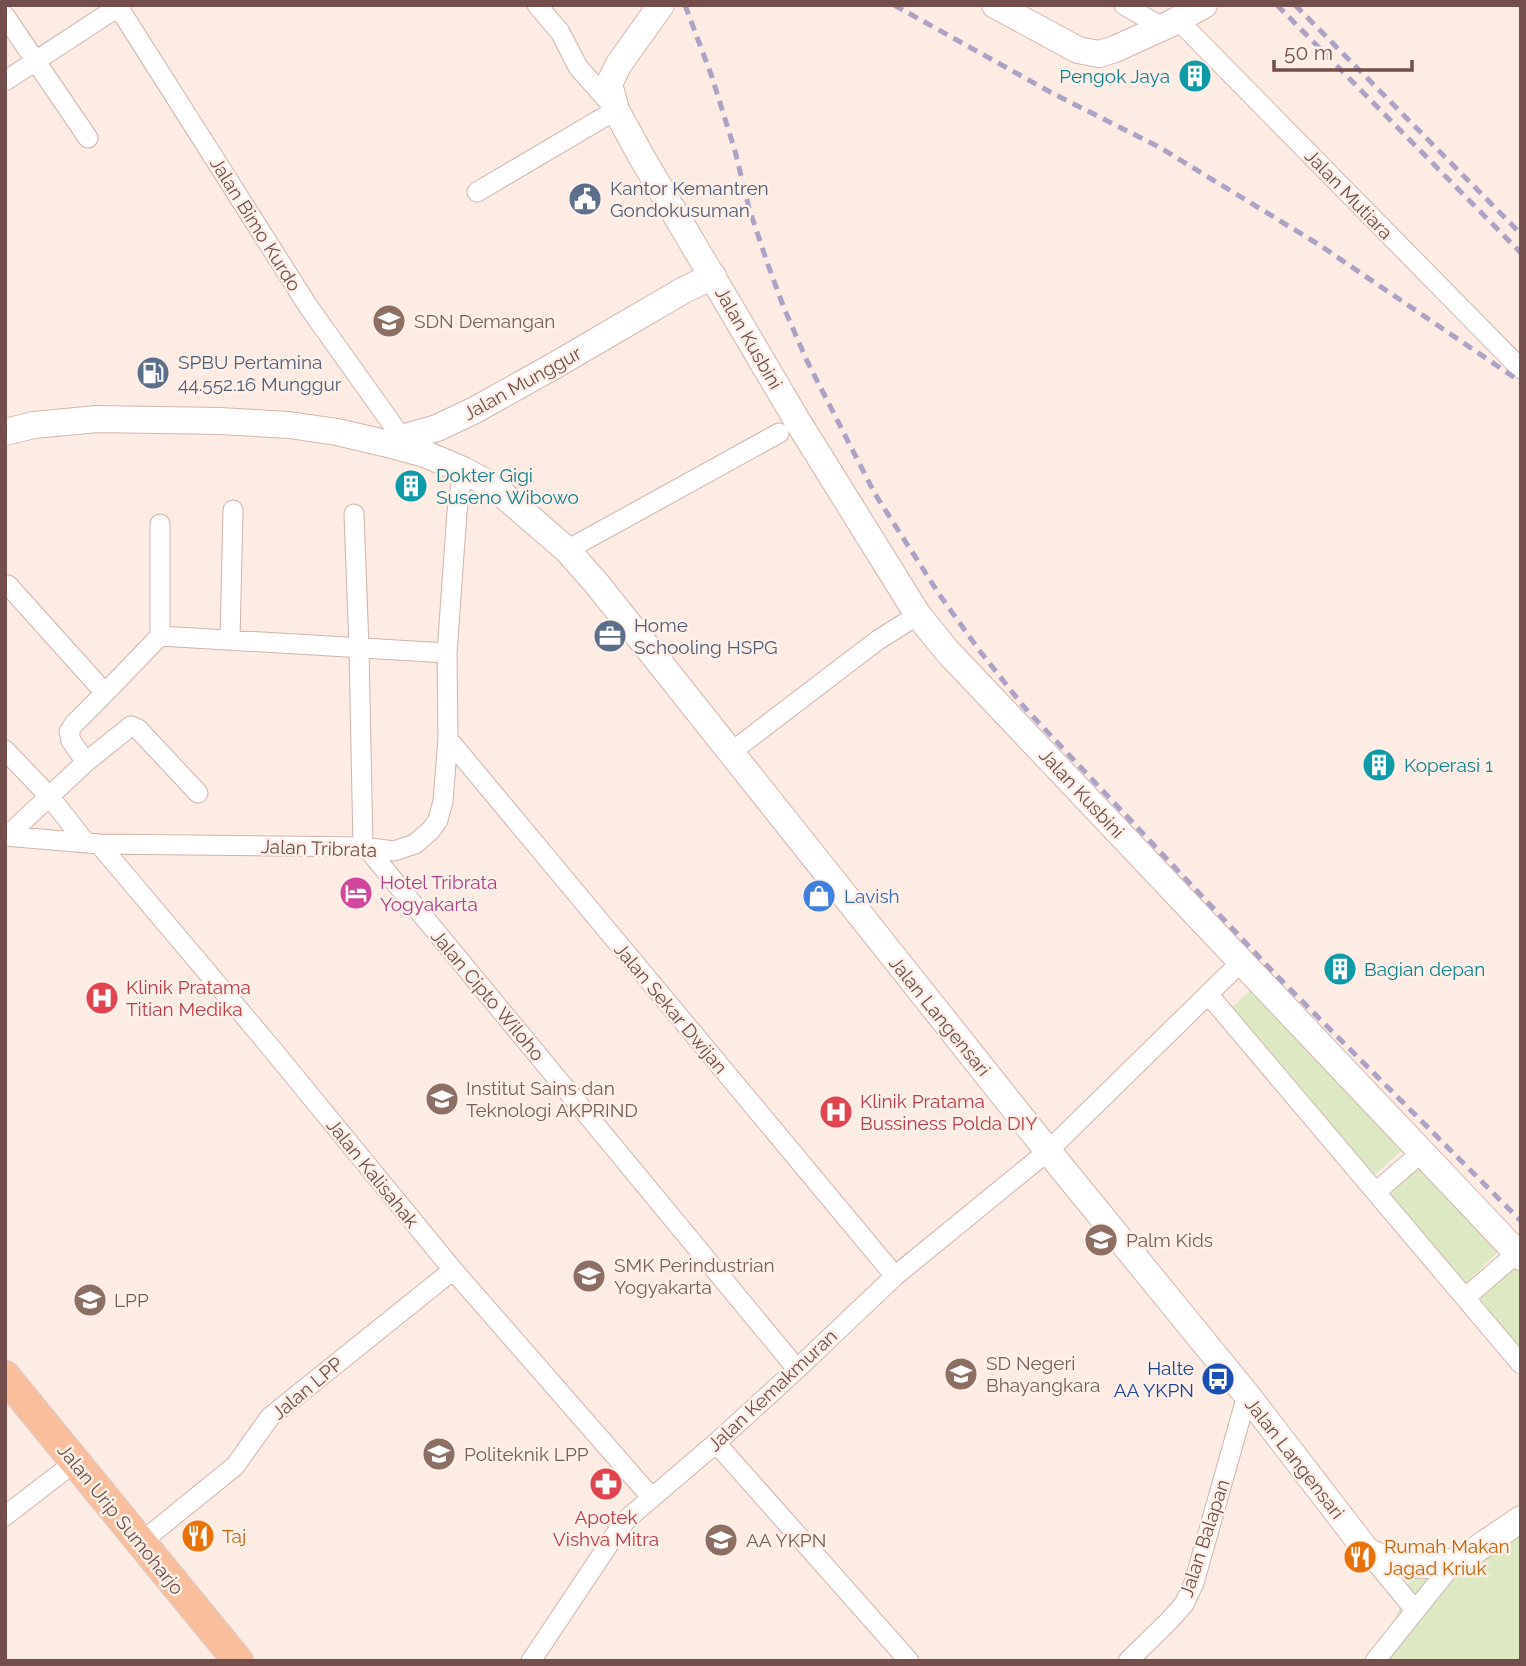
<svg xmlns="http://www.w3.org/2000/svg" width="1526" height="1666" viewBox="0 0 1526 1666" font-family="Raleway,sans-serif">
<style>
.green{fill:#dce9c2}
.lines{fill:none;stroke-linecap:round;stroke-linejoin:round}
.street-casing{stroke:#cfb3ad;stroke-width:21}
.secondary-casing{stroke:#d4b4ac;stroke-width:28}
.primary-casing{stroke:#d8cdcc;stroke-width:32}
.street{stroke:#fff;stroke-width:19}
.secondary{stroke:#fff;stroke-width:26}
.primary{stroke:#f9bf9c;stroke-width:30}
.rail{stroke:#aca2c5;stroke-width:5;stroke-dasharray:10 7;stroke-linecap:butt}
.labels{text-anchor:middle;stroke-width:5;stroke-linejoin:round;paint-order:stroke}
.culture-label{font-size:19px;fill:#0d838f;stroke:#fff1e9;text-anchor:start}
.service-label{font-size:19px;fill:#4e5e75;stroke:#fff1e9;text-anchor:start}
.street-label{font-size:19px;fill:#734e4a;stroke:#fff1e9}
.education-label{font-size:19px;fill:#785e54;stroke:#fff1e9;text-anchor:start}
.hotel-label{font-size:19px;fill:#b23c85;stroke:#fff1e9;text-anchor:start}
.shop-label{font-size:19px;fill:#366cbe;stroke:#fff1e9;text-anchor:start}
.health-label{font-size:19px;fill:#be3a42;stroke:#fff1e9;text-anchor:start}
.transit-label{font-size:19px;fill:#164399;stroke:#fff1e9;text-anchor:end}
.food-label{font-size:19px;fill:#c56008;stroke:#fff1e9;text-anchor:start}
</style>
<rect width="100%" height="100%" fill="#fcece3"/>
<path class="green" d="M1252 989 1406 1147 1370 1179 1223 1016Z
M1413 1156 1502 1248 1461 1288 1375 1189Z
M1514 1259 1521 1266V1355L1472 1300Z
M1521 1511V1661H1363L1396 1617 1415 1568Z"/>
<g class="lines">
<defs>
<path id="street" d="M117 5 308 306 402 438
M1124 5 1162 27
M5 16 88 138
M1178 20 1521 369
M5 81 121 5
M477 192 616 110 578 67 560 32 537 5
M354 514 359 648 363 847
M160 524V636
M567 550 779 433
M8 585 105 693 74 724 69 732 71 741 86 762
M230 640 233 510
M105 693 160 636 447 653
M448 739 895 1276
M5 750 49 796 86 843
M730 753 878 640 918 615
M5 836 99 844 363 847 394 851 415 844 431 830 438 820 443 801 448 739 447 653 457 512 463 470
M7 836 86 762 131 726 138 729 198 793
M99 844 272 1049 453 1270 652 1498
M366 847 797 1369
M1208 994 1521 1364
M1376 1192 1422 1152
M1465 1298 1517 1253
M716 1443 909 1661
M5 1516 75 1462
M140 1543 235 1466 270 1417 453 1270
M1369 1554 1415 1610
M531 1661 619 1529 627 1519 716 1443 797 1369 895 1276 1048 1151 1241 962
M1128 1661 1170 1620 1184 1604 1194 1583 1247 1395
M1375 1661 1455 1561"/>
<path id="secondary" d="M661 5 619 64 609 84 616 110 641 156 798 422 918 615 948 652 1521 1257
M995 5 1078 50 1099 54 1115 49 1170 24 1204 5
M5 432 34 425 97 419 220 421 289 425 337 432 384 443 425 454 463 470 493 486 567 550 597 584 1048 1151 1247 1395 1367 1551 1396 1564 1435 1565 1455 1561 1474 1551 1521 1519
M385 443 437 428 475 410 552 367 684 290 713 276"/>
<path id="primary" d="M5 1376 238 1661"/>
</defs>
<use href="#street" class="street-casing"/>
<use href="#secondary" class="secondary-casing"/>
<use href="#primary" class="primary-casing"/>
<use href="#street" class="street"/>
<use href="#secondary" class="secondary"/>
<use href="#primary" class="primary"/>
<path class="rail" d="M685 5 712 77 735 151 749 208 767 262 784 308 807 361 875 494 939 594 979 650 1024 707 1277 976 1521 1221
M894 5 1052 93 1159 147 1318 244 1521 382
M1277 5 1521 253
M1295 5 1521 234"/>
</g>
<defs>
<symbol id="building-disc" viewBox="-11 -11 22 22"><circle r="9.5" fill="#0f9aa8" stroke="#fff1e9"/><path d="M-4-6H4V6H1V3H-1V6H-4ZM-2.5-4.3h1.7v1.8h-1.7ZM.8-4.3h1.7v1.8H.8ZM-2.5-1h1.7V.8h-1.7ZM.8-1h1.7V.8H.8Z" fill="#fff"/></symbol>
<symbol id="civic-disc" viewBox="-11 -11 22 22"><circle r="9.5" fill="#5c6f8a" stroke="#fff1e9"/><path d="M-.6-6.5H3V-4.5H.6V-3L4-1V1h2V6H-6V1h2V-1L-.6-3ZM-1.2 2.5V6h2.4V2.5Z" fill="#fff"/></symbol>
<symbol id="school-disc" viewBox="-11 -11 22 22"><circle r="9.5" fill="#8d6e63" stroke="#fff1e9"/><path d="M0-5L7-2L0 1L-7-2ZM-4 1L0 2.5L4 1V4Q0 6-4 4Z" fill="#fff"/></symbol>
<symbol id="fuel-disc" viewBox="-11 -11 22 22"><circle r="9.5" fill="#5c6f8a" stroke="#fff1e9"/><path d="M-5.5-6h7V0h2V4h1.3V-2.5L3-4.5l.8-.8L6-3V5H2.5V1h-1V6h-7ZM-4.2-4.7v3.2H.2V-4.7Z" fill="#fff"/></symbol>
<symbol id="office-disc" viewBox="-11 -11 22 22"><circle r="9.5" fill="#5c6f8a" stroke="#fff1e9"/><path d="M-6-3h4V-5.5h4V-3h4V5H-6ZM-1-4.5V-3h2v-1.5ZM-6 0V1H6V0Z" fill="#fff"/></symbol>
<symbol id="hotel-disc" viewBox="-11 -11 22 22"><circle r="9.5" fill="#d1479c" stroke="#fff1e9"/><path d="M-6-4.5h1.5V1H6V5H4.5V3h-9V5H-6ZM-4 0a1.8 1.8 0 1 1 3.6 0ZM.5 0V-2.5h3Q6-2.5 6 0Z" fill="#fff"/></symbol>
<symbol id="shop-disc" viewBox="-11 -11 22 22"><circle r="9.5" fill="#3f7fe0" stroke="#fff1e9"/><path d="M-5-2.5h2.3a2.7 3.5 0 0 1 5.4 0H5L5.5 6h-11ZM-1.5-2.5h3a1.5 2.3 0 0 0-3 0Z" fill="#fff"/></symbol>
<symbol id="hospital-disc" viewBox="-11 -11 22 22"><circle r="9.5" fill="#e0444e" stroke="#fff1e9"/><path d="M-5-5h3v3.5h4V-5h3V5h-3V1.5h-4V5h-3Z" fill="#fff"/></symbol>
<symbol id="university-disc" viewBox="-11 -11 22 22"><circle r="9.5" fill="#8d6e63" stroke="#fff1e9"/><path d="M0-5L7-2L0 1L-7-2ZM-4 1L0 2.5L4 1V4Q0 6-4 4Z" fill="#fff"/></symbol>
<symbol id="bus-disc" viewBox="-11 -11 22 22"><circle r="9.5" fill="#1a4fb4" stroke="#fff1e9"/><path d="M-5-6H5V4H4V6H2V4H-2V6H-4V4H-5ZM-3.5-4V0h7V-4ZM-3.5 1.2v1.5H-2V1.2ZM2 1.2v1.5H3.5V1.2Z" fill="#fff"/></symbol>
<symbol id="pharmacy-disc" viewBox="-11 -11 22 22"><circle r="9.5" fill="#e0444e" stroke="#fff1e9"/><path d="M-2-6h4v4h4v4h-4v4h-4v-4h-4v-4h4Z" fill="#fff"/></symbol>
<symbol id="restaurant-disc" viewBox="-11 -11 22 22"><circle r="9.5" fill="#e8710a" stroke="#fff1e9"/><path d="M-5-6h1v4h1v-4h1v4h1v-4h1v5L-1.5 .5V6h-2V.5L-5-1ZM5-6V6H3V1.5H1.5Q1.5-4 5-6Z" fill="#fff"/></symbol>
</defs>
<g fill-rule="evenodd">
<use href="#building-disc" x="1176" y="57" width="38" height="38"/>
<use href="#civic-disc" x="566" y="180" width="38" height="38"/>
<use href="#school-disc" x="370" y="302" width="38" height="38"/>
<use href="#fuel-disc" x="134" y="354" width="38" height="38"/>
<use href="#building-disc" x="392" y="467" width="38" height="38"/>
<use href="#office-disc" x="591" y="617" width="38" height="38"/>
<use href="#building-disc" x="1360" y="746" width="38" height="38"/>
<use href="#hotel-disc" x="337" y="874" width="38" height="38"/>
<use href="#shop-disc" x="800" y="877" width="38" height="38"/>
<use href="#building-disc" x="1321" y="950" width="38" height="38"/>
<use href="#hospital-disc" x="83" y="979" width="38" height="38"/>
<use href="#university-disc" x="423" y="1080" width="38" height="38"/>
<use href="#hospital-disc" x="817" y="1093" width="38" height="38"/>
<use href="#school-disc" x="1082" y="1221" width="38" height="38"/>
<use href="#school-disc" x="570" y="1257" width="38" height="38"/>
<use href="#university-disc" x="71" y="1281" width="38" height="38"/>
<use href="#school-disc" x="942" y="1355" width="38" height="38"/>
<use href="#bus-disc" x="1199" y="1360" width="38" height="38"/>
<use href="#university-disc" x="420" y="1435" width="38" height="38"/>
<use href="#pharmacy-disc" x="587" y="1465" width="38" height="38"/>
<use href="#restaurant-disc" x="179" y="1517" width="38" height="38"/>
<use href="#university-disc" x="702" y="1521" width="38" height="38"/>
<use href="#restaurant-disc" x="1341" y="1538" width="38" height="38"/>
</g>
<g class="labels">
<g class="culture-label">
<text x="1170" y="83" text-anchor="end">Pengok Jaya</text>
<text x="436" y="482">Dokter Gigi<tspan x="436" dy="22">Suseno Wibowo</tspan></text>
<text x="1404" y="772">Koperasi 1</text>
<text x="1364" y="976">Bagian depan</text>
</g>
<g class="service-label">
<text x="610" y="195">Kantor Kemantren<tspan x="610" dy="22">Gondokusuman</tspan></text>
<text x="178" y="369">SPBU Pertamina<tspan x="178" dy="22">44.552.16 Munggur</tspan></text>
<text x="634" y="632">Home<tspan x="634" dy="22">Schooling HSPG</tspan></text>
</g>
<g class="street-label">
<text transform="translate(1349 194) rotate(46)" y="7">Jalan Mutiara</text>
<text transform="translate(256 224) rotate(58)" y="7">Jalan Bimo Kurdo</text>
<text transform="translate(749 338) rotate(60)" y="7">Jalan Kusbini</text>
<text transform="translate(522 383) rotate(-29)" y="7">Jalan Munggur</text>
<text transform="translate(1082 793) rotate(47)" y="7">Jalan Kusbini</text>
<text transform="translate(319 848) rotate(2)" y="7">Jalan Tribrata</text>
<text transform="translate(488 995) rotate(50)" y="7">Jalan Cipto Wiloho</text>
<text transform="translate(671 1008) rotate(50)" y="7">Jalan Sekar Dwijan</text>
<text transform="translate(940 1016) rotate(51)" y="7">Jalan Langensari</text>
<text transform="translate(373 1173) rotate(51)" y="7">Jalan Kalisahak</text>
<text transform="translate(307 1388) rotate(-40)" y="7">Jalan LPP</text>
<text transform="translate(772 1390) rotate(-43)" y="7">Jalan Kemakmuran</text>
<text transform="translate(1295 1458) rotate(52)" y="7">Jalan Langensari</text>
<text transform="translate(121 1519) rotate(51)" y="7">Jalan Urip Sumoharjo</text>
<text transform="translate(1204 1538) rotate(-72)" y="7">Jalan Balapan</text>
</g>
<g class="education-label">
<text x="414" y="328">SDN Demangan</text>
<text x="466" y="1095">Institut Sains dan<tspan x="466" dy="22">Teknologi AKPRIND</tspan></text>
<text x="1126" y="1247">Palm Kids</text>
<text x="614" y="1272">SMK Perindustrian<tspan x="614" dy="22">Yogyakarta</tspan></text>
<text x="114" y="1307">LPP</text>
<text x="986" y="1370">SD Negeri<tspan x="986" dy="22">Bhayangkara</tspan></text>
<text x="464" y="1461">Politeknik LPP</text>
<text x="746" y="1547">AA YKPN</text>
</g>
<g class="hotel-label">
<text x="380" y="889">Hotel Tribrata<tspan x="380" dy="22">Yogyakarta</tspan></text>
</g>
<g class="shop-label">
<text x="844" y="903">Lavish</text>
</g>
<g class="health-label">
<text x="126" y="994">Klinik Pratama<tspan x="126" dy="22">Titian Medika</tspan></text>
<text x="860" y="1108">Klinik Pratama<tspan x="860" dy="22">Bussiness Polda DIY</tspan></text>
<text x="606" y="1524" text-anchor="middle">Apotek<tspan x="606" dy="22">Vishva Mitra</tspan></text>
</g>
<g class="transit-label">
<text x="1194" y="1375">Halte<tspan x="1194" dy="22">AA YKPN</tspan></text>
</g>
<g class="food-label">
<text x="222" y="1543">Taj</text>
<text x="1384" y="1553">Rumah Makan<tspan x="1384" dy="22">Jagad Kriuk</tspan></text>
</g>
</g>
<rect width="1526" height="1666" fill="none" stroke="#734e4a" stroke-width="14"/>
<path d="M1274 60v10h138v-10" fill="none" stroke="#734e4a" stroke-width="3.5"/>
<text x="1284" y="60" font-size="21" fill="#734e4a" stroke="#fff1e9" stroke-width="5" paint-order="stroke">50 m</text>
</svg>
